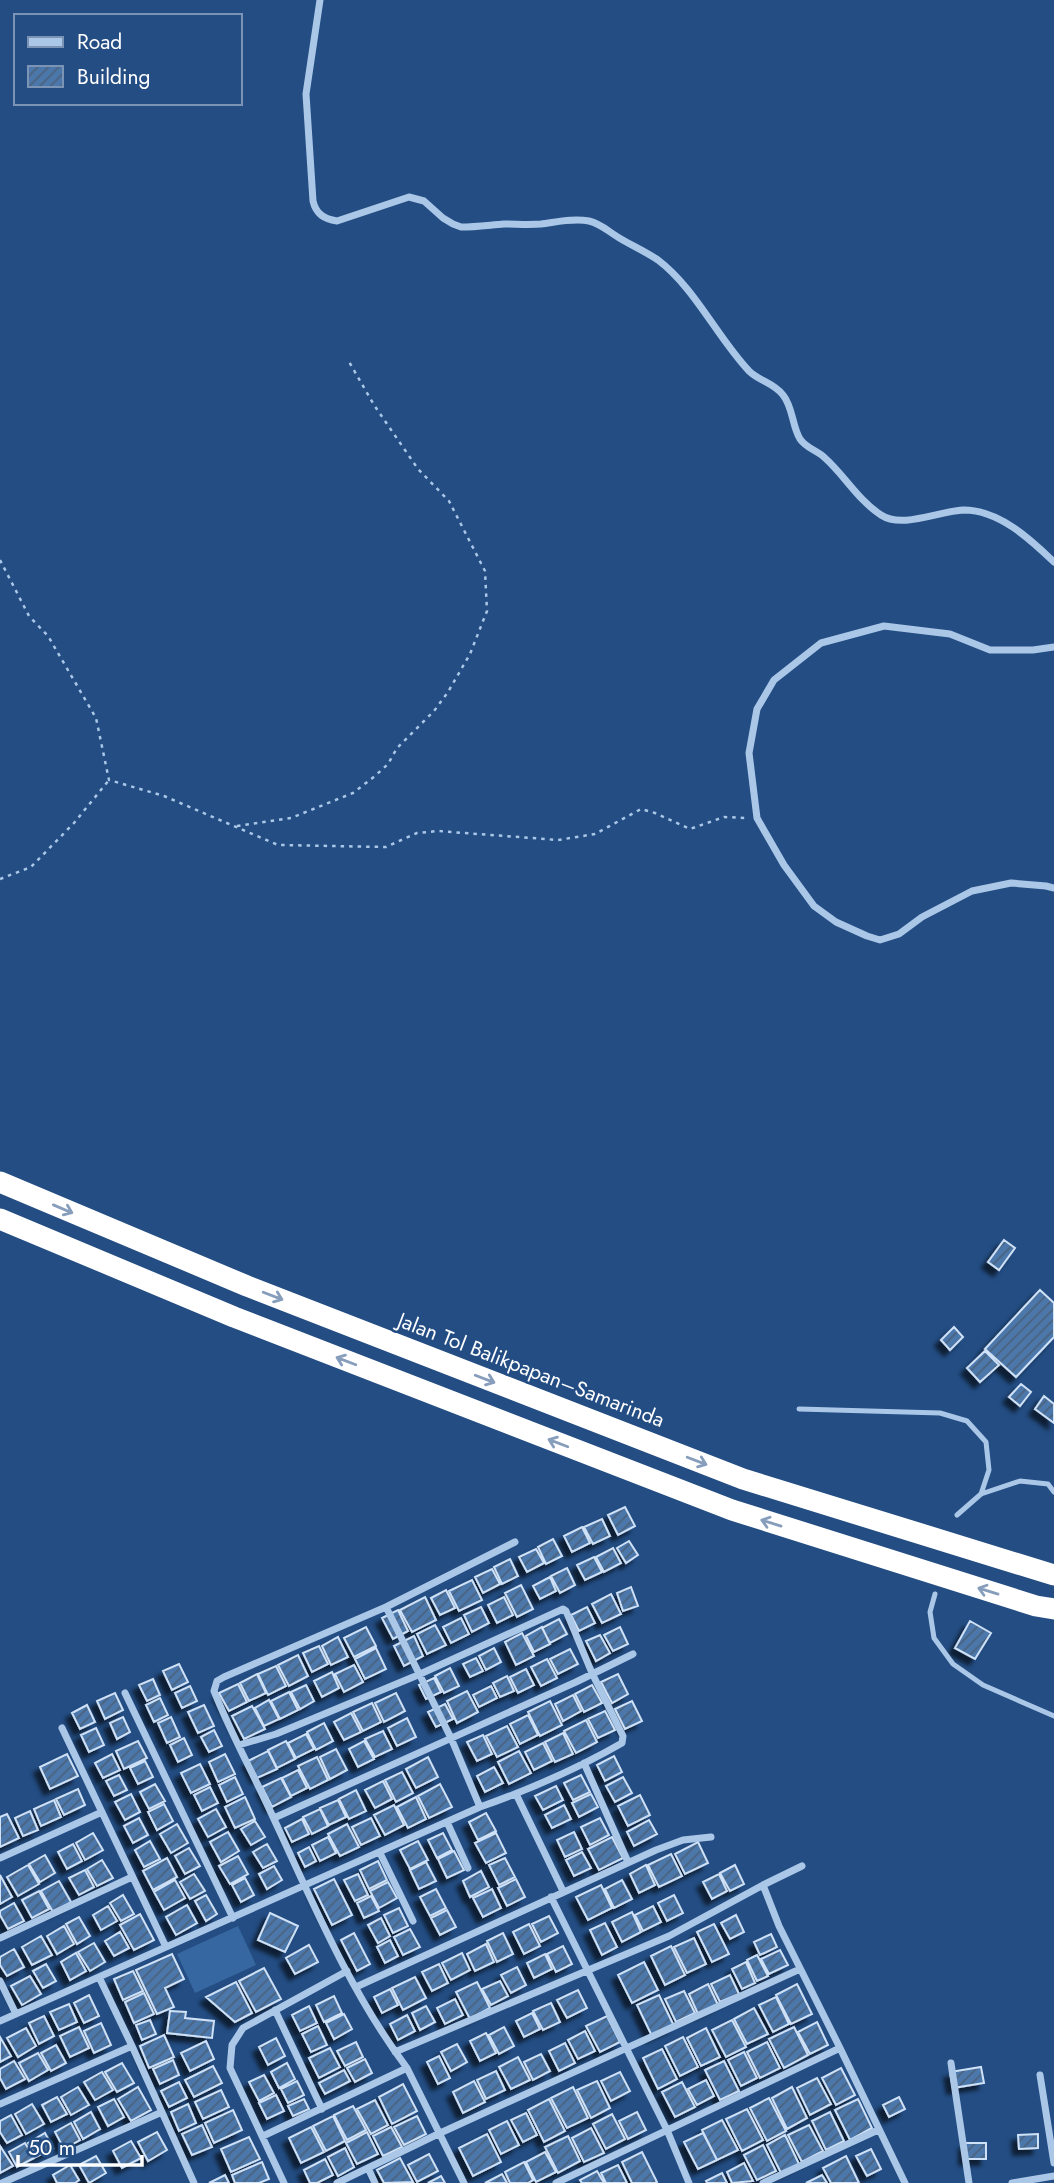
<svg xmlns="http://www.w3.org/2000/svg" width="1054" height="2183" viewBox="0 0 1054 2183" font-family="Jost,sans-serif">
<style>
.pitch{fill:#3767a0}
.building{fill:url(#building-hatch);stroke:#cfe1f6;stroke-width:2;filter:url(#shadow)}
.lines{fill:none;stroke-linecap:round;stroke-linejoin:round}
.path{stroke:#abc7e8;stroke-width:2.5;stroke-dasharray:3.5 5;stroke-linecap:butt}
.service{stroke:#abc7e8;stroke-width:5}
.minor{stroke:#abc7e8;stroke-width:7}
.motorway{stroke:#fff;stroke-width:21}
.oneway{stroke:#869dbb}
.labels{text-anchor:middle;stroke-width:5;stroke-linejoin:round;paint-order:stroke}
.street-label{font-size:21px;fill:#fff;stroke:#234d83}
</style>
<defs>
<pattern id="building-hatch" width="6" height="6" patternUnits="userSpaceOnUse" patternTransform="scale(1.75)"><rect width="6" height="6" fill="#4b77ab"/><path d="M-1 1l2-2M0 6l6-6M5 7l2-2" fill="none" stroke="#4c627c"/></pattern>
<filter id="shadow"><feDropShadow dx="-6" dy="6" stdDeviation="2" flood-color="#0009"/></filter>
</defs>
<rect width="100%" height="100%" fill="#234d83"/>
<path class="pitch" d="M238 1926 256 1965 195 1993 177 1954Z"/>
<path class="building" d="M1004 1240 1015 1248 999 1270 988 1262Z
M1040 1290 1054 1303V1337L1016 1377 985 1349Z
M954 1327 963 1337 950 1350 941 1340Z
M985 1351 999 1365 980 1382 967 1368Z
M1021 1384 1031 1392 1020 1406 1009 1397Z
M1044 1396 1054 1404V1423L1035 1409Z
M625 1507 635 1526 618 1535 608 1515Z
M602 1519 610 1536 593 1544 584 1527Z
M582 1527 590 1543 572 1552 564 1536Z
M553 1539 562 1556 546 1564 538 1547Z
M629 1541 638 1555 626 1563 617 1548Z
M613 1548 621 1563 604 1572 596 1557Z
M536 1549 544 1563 527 1572 519 1557Z
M594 1557 602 1572 585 1580 577 1565Z
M510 1559 518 1576 502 1584 494 1567Z
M567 1568 575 1585 560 1593 551 1576Z
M492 1569 500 1584 483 1593 475 1577Z
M550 1577 556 1591 540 1599 533 1586Z
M472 1580 482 1600 459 1611 449 1591Z
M521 1585 533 1609 517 1617 505 1593Z
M631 1587 638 1606 623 1611 617 1593Z
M446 1590 455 1608 440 1615 431 1598Z
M611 1594 621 1614 602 1623 592 1604Z
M425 1597 436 1620 412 1632 400 1610Z
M504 1597 513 1615 497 1623 488 1605Z
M481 1607 489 1623 472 1632 464 1615Z
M587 1607 595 1623 579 1631 571 1615Z
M398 1610 408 1631 393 1639 382 1618Z
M461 1618 469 1634 451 1643 443 1627Z
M559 1619 567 1634 550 1643 542 1628Z
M970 1621 991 1633 975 1659 955 1648Z
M435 1625 446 1645 427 1654 417 1634Z
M366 1627 376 1646 354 1657 344 1638Z
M542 1627 550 1644 534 1652 526 1636Z
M620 1627 628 1644 613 1651 604 1635Z
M522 1633 534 1656 516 1665 505 1642Z
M600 1635 610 1653 596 1661 586 1641Z
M414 1636 423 1656 404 1666 394 1646Z
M338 1637 348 1657 331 1665 322 1646Z
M319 1646 328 1664 312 1672 303 1653Z
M376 1648 386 1669 365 1679 355 1659Z
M494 1648 501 1662 486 1670 479 1656Z
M570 1649 578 1664 558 1674 550 1659Z
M298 1655 308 1676 289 1686 278 1665Z
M476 1658 483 1671 470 1677 463 1664Z
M547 1659 557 1678 541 1686 531 1667Z
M179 1664 188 1682 172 1690 163 1671Z
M354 1665 363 1682 344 1692 335 1674Z
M276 1666 286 1686 268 1695 258 1674Z
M450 1668 459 1686 444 1693 435 1676Z
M526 1669 534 1685 518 1693 510 1677Z
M332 1672 339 1688 322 1697 314 1681Z
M257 1674 266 1693 249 1701 240 1683Z
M618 1674 628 1694 612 1703 601 1682Z
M507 1676 514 1691 500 1697 493 1683Z
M434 1678 441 1692 426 1699 419 1685Z
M153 1679 160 1695 147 1701 139 1685Z
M238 1684 247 1702 229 1711 219 1693Z
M306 1685 314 1701 300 1709 291 1692Z
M592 1685 602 1703 584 1712 575 1694Z
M190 1686 197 1701 182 1708 175 1693Z
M491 1686 497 1698 479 1707 473 1695Z
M467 1691 478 1712 457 1723 447 1701Z
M289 1692 298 1710 280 1719 271 1701Z
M115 1693 123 1710 105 1719 97 1701Z
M396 1693 405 1711 384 1722 375 1703Z
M573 1695 581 1711 563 1721 555 1704Z
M160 1698 168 1715 154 1722 146 1705Z
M269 1700 279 1719 264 1726 255 1708Z
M550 1701 562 1725 540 1736 528 1712Z
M632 1701 642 1721 625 1729 615 1709Z
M372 1703 381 1722 363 1731 353 1712Z
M445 1704 453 1719 436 1727 428 1712Z
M87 1705 95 1722 80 1729 72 1713Z
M204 1705 214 1726 198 1733 188 1712Z
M252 1706 265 1729 244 1739 232 1716Z
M605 1711 615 1730 598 1738 588 1719Z
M351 1713 361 1732 344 1740 334 1722Z
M528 1715 538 1735 520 1744 510 1724Z
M123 1717 130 1732 117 1739 110 1723Z
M171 1717 180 1737 167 1743 158 1723Z
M407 1718 416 1737 397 1746 388 1728Z
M586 1720 597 1742 576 1753 564 1731Z
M324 1723 333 1741 316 1750 307 1732Z
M507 1726 518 1747 497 1757 486 1736Z
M96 1728 104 1745 89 1752 81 1735Z
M214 1730 222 1746 209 1752 201 1737Z
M383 1731 392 1749 375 1757 365 1739Z
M563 1733 573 1754 555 1762 545 1742Z
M306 1734 314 1749 296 1758 288 1743Z
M483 1735 492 1754 477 1761 467 1742Z
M184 1738 192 1755 178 1762 170 1745Z
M138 1741 147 1758 124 1769 116 1751Z
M286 1741 295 1759 277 1768 268 1750Z
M364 1741 374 1759 358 1767 349 1749Z
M543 1743 552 1761 534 1770 525 1752Z
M336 1749 347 1770 330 1779 320 1757Z
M268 1751 277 1769 257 1778 248 1761Z
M519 1751 531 1773 509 1784 498 1762Z
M67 1754 78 1776 50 1789 40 1767Z
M112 1754 120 1770 103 1778 95 1763Z
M225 1754 235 1774 218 1782 209 1762Z
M614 1756 622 1772 605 1781 597 1765Z
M317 1757 328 1780 310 1789 298 1766Z
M428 1757 438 1777 416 1788 406 1769Z
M145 1761 153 1777 138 1784 130 1768Z
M200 1764 210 1784 191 1793 181 1773Z
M494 1767 503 1783 485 1792 477 1776Z
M298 1770 307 1788 291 1796 282 1778Z
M402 1772 413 1793 396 1802 385 1780Z
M119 1775 127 1790 114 1796 106 1781Z
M581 1775 590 1792 573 1800 564 1783Z
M235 1777 243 1794 227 1802 219 1785Z
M623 1777 632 1793 615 1802 606 1786Z
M281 1778 291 1797 272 1807 262 1787Z
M383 1781 392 1799 375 1808 365 1790Z
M155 1784 165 1801 149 1809 140 1792Z
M440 1784 452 1807 429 1818 418 1796Z
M556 1786 563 1800 543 1810 535 1796Z
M210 1787 218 1803 202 1811 194 1795Z
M78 1789 85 1805 64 1815 56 1799Z
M356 1790 366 1811 349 1819 339 1799Z
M131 1794 140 1812 125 1820 115 1802Z
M591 1794 598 1807 579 1817 572 1803Z
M640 1795 650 1815 628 1826 618 1806Z
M245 1797 255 1819 235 1828 225 1807Z
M416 1797 426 1819 408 1828 397 1807Z
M54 1800 61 1817 41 1826 34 1809Z
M338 1800 346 1817 329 1825 320 1808Z
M164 1804 173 1821 157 1830 148 1812Z
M394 1805 404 1825 385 1835 374 1815Z
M564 1805 571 1819 552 1828 545 1815Z
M216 1809 226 1827 208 1837 198 1819Z
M320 1809 328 1826 312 1834 303 1817Z
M30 1811 38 1830 23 1836 15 1818Z
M486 1813 496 1831 478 1840 469 1822Z
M7 1814 19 1838 0 1847V1817Z
M139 1818 148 1835 133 1843 124 1826Z
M371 1818 380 1836 361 1845 352 1827Z
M600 1818 609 1835 590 1845 581 1827Z
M302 1819 309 1834 292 1842 285 1828Z
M649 1820 657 1834 634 1846 627 1832Z
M255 1821 265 1837 251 1845 241 1829Z
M177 1824 188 1843 171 1853 160 1834Z
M347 1824 359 1847 340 1856 328 1834Z
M228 1832 239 1851 221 1862 210 1842Z
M574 1832 582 1849 565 1857 557 1840Z
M93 1833 103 1850 85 1860 76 1843Z
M443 1833 452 1850 437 1858 428 1840Z
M496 1833 506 1853 486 1863 475 1843Z
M328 1837 336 1853 320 1861 312 1845Z
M612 1837 623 1858 599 1870 588 1849Z
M150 1841 160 1859 144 1867 135 1850Z
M418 1841 428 1860 410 1869 400 1850Z
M698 1842 708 1863 685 1874 675 1854Z
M73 1844 82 1861 67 1869 58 1852Z
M267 1844 277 1861 263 1868 253 1852Z
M309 1847 316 1861 305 1867 298 1853Z
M189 1848 200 1866 185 1874 175 1856Z
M454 1851 464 1870 447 1878 438 1859Z
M582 1852 591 1868 574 1876 566 1860Z
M671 1854 682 1876 659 1887 648 1865Z
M45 1855 55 1873 40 1882 29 1864Z
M238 1856 248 1874 230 1884 219 1866Z
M167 1858 177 1877 153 1890 143 1871Z
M505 1858 515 1877 499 1885 489 1865Z
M102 1860 113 1878 97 1886 87 1869Z
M378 1861 387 1880 369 1889 360 1870Z
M426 1862 436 1881 419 1889 410 1870Z
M28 1865 39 1884 18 1896 7 1877Z
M646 1865 655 1885 639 1893 630 1874Z
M735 1865 744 1884 730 1891 720 1873Z
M274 1866 282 1880 267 1889 259 1874Z
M85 1870 94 1887 79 1895 69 1878Z
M481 1871 489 1887 470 1897 463 1881Z
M194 1874 205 1891 190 1899 180 1882Z
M358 1874 368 1895 355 1901 344 1880Z
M719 1874 727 1891 712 1899 703 1882Z
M0 1875 12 1897 0 1904Z
M245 1878 254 1895 241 1902 232 1885Z
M334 1879 352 1915 332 1925 314 1889Z
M516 1879 525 1897 507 1906 498 1888Z
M175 1880 185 1898 164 1910 154 1892Z
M622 1880 632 1899 614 1908 605 1889Z
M59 1881 71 1902 53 1912 41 1891Z
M388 1882 397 1898 379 1908 370 1891Z
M601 1885 612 1908 588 1920 576 1897Z
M436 1889 446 1908 430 1916 420 1897Z
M492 1889 501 1908 483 1917 473 1898Z
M39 1891 49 1909 32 1918 22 1900Z
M123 1895 134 1914 121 1921 110 1903Z
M206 1895 217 1914 206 1921 195 1901Z
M674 1895 683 1913 667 1921 658 1903Z
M371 1896 379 1911 364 1918 357 1903Z
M14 1903 24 1921 8 1929 0 1915V1911Z
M187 1905 197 1923 176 1935 166 1917Z
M108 1906 117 1921 101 1930 93 1915Z
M653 1906 661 1922 643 1931 635 1915Z
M399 1908 408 1926 393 1933 384 1915Z
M447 1910 456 1927 440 1935 431 1918Z
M632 1912 641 1932 622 1942 612 1922Z
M270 1913 298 1926 285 1952 258 1940Z
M140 1914 154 1940 134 1950 120 1925Z
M736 1915 744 1932 730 1939 721 1923Z
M549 1916 558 1933 541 1942 532 1924Z
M79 1917 90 1936 77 1944 66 1924Z
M381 1918 390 1936 378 1943 368 1925Z
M605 1923 617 1947 602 1955 590 1930Z
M529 1924 540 1946 524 1954 513 1932Z
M714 1924 729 1954 712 1962 697 1932Z
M64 1926 74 1944 57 1954 47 1936Z
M410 1929 420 1947 403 1955 394 1937Z
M120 1932 129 1948 114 1956 105 1941Z
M354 1933 370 1964 357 1971 341 1940Z
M503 1933 513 1954 497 1962 487 1941Z
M771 1934 777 1947 760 1955 754 1942Z
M41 1936 52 1955 32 1965 22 1947Z
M694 1938 706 1964 687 1973 674 1947Z
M390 1940 398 1956 385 1963 377 1947Z
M94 1943 105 1962 90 1971 78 1952Z
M486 1944 494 1962 475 1971 467 1954Z
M309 1945 318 1962 295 1974 286 1958Z
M563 1946 572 1964 556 1972 547 1954Z
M671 1946 685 1975 665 1985 651 1956Z
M14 1949 24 1967 7 1976 0 1965V1957Z
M780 1950 788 1965 769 1974 761 1959Z
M76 1953 86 1971 70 1980 61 1962Z
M462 1953 470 1970 451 1980 442 1963Z
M172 1954 184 1979 165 1988 174 2007 157 2014 136 1970Z
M545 1954 552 1969 534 1978 527 1963Z
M757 1955 768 1976 757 1981 747 1960Z
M644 1962 658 1990 632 2003 618 1975Z
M746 1962 755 1983 742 1989 732 1969Z
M46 1964 56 1981 43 1988 33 1971Z
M439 1964 448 1983 432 1991 422 1972Z
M517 1967 526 1985 511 1993 501 1975Z
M264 1968 281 1999 256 2012 239 1981Z
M133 1971 143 1991 123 2000 114 1979Z
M730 1975 739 1994 720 2002 711 1984Z
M30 1976 41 1994 22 2005 11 1986Z
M415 1977 426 1998 403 2010 392 1988Z
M500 1981 508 1996 491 2005 482 1989Z
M236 1982 252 2013 235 2022 206 1997Z
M477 1982 490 2008 470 2019 456 1992Z
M708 1984 718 2005 698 2014 689 1994Z
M797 1984 812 2014 791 2024 776 1995Z
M390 1989 398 2005 382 2013 374 1997Z
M578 1990 587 2008 567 2018 557 2000Z
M684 1991 695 2013 676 2022 665 1999Z
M144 1993 154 2014 134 2023 125 2002Z
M89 1995 99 2016 84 2023 74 2003Z
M659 1995 674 2026 652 2036 637 2005Z
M334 1996 342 2013 324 2022 316 2005Z
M776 1997 789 2024 773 2032 759 2005Z
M455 1999 463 2015 445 2024 437 2008Z
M551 2003 560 2022 543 2030 533 2011Z
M69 2004 77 2022 59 2030 50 2012Z
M309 2006 317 2023 300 2031 292 2015Z
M426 2006 435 2022 420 2030 412 2013Z
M754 2008 768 2034 747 2044 734 2019Z
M170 2011 186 2012 185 2018 214 2021 212 2038 167 2033Z
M532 2013 540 2029 524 2037 516 2021Z
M344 2014 352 2029 334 2039 326 2023Z
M407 2015 415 2031 398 2040 390 2024Z
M44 2016 54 2036 39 2044 29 2023Z
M607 2016 620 2042 600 2052 586 2026Z
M150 2020 156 2034 142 2040 136 2025Z
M732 2020 746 2047 726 2057 712 2030Z
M817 2022 828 2045 810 2054 798 2032Z
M101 2023 111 2045 94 2053 84 2031Z
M318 2026 327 2045 311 2052 302 2034Z
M79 2027 89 2048 70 2057 60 2036Z
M504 2027 514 2046 499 2054 489 2035Z
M794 2027 808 2055 784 2068 769 2039Z
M26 2028 36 2046 18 2057 7 2038Z
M706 2028 720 2057 701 2066 687 2038Z
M585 2031 595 2051 578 2059 568 2040Z
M486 2033 496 2053 480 2061 470 2041Z
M164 2035 174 2057 149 2068 140 2046Z
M0 2037 11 2056 0 2062Z
M683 2037 698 2067 680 2076 665 2046Z
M276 2038 285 2056 268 2065 259 2047Z
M206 2041 214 2059 190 2071 181 2053Z
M356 2042 363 2057 345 2066 337 2051Z
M767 2042 780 2068 760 2078 747 2052Z
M565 2043 575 2063 559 2071 549 2051Z
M457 2044 467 2062 451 2071 441 2052Z
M56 2045 66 2063 51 2071 41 2053Z
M330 2048 340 2067 319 2078 309 2058Z
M662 2049 677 2079 658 2089 643 2058Z
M744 2052 757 2078 741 2086 728 2060Z
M38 2053 48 2070 29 2081 19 2063Z
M541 2054 550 2071 533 2080 524 2062Z
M439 2056 450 2078 438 2084 427 2062Z
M518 2057 530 2080 511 2089 499 2067Z
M365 2059 372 2073 355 2082 347 2068Z
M173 2060 179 2075 160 2084 153 2069Z
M14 2061 25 2079 6 2089 0 2078V2069Z
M724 2061 739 2091 720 2100 705 2070Z
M122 2063 134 2083 117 2092 105 2072Z
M287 2063 295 2079 279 2088 271 2072Z
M213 2066 222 2083 194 2097 185 2080Z
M981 2067 984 2083 953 2088 950 2072Z
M841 2068 855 2095 836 2105 822 2078Z
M344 2070 350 2081 325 2094 319 2083Z
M496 2071 505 2090 486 2099 477 2080Z
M102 2072 113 2090 95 2100 84 2082Z
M620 2072 630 2091 611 2101 601 2081Z
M264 2075 274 2093 259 2101 249 2082Z
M817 2078 831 2104 810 2115 797 2088Z
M706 2080 714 2096 697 2105 688 2089Z
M297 2081 304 2095 288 2103 281 2089Z
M474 2081 485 2102 463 2113 453 2092Z
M597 2081 610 2108 591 2118 577 2090Z
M179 2082 187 2098 169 2107 161 2091Z
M682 2082 695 2107 675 2117 662 2092Z
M403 2084 417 2111 392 2124 379 2097Z
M78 2087 89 2105 71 2115 61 2097Z
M138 2087 151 2110 131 2121 118 2099Z
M573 2087 588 2118 567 2128 551 2098Z
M792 2087 807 2118 787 2129 772 2098Z
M221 2090 229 2107 203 2119 195 2102Z
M276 2095 284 2111 267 2119 259 2103Z
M57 2097 67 2114 51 2122 42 2105Z
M899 2097 905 2109 889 2117 883 2105Z
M769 2098 786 2131 767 2141 750 2108Z
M114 2099 124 2117 108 2126 98 2107Z
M304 2099 309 2109 293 2116 288 2106Z
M549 2099 565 2131 544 2142 528 2110Z
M858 2099 872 2128 850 2140 835 2110Z
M375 2100 388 2125 371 2134 357 2109Z
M32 2104 44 2124 26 2134 15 2114Z
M188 2104 196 2123 179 2131 171 2112Z
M353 2106 366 2130 347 2140 334 2115Z
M747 2109 763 2140 742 2151 726 2119Z
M233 2110 242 2130 214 2143 205 2123Z
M91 2112 100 2129 83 2139 74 2122Z
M637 2112 646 2130 628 2139 619 2121Z
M830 2112 844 2141 826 2150 812 2121Z
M526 2113 537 2135 523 2142 511 2120Z
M612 2114 625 2139 606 2149 593 2124Z
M11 2115 22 2135 7 2143 0 2132V2121Z
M333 2116 345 2141 326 2151 313 2126Z
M417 2116 426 2134 404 2145 394 2127Z
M722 2120 738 2150 717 2160 702 2130Z
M507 2121 519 2145 501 2154 489 2130Z
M71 2123 80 2140 64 2149 55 2132Z
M202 2125 212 2147 192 2155 182 2134Z
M809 2125 823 2151 802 2162 788 2135Z
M311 2127 324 2152 301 2163 289 2138Z
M391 2127 402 2147 383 2156 373 2136Z
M591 2128 604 2153 584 2162 572 2138Z
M157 2132 167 2150 148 2161 138 2142Z
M367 2132 378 2154 357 2164 346 2143Z
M45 2133 53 2148 36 2157 28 2143Z
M703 2133 717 2160 698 2169 684 2142Z
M487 2134 501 2162 473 2176 459 2148Z
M1038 2134V2148L1019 2149 1018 2135Z
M785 2135 799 2164 781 2173 767 2145Z
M568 2136 580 2161 558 2173 545 2147Z
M249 2137 260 2159 231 2172 221 2149Z
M131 2141 141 2158 122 2168 113 2151Z
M25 2143 34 2158 17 2167 9 2152Z
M965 2143H986V2159H965Z
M763 2145 776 2171 757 2180 744 2155Z
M0 2146 13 2166 0 2173Z
M345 2148 354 2167 338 2176 328 2157Z
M871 2149 881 2169 867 2176 856 2156Z
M545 2152 556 2172 536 2182 526 2162Z
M642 2152 657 2182 655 2183H632L622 2162Z
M429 2154 438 2171 417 2182 408 2165Z
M96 2156 106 2173 89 2183 79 2165Z
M846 2156 859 2183H831L823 2168Z
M400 2158 413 2182 384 2183 377 2170Z
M325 2159 333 2175 317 2183H310L304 2170Z
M262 2162 269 2179 259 2183H235L232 2175Z
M524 2162 533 2180 528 2183H510L505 2172Z
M744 2163 753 2181 732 2183 727 2172Z
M70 2165 79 2180 75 2183H57L53 2175Z
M618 2165 627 2183H606L601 2173Z
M597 2171 604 2183H582L580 2180Z
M722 2173 727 2183H707L706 2181Z
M502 2174 507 2183H485Z
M225 2175 229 2183H209Z
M822 2175 827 2183H806Z
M441 2176 445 2183H428Z"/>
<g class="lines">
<path class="path" d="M0 560 29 616 48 636 96 718 109 780 164 796 278 845 386 847 417 833 438 831 558 840 595 834 641 809 655 813 690 829 724 817 746 818
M237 826 291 818 353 793 375 776 388 764 397 748 434 711 448 692 470 654 487 611 485 571 449 501 418 469 374 405 348 360
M0 879 31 867 74 823 109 780"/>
<path class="service" d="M799 1409 940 1413 967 1421 986 1442 989 1470 981 1494
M957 1515 981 1494 1020 1481 1048 1484 1054 1492
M935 1594 930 1612 934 1638 953 1664 983 1685 1054 1716"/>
<path class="minor" d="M320 0 306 94 313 201C316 214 324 219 337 221L409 197 424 201 443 218 453 224 461 227C476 227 490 225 504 224 516 224 529 225 541 224 557 222 573 218 589 221 602 224 610 233 621 239 633 246 646 252 658 260 695 288 717 337 749 371 759 381 774 383 783 395 793 407 792 426 800 439 807 449 817 450 825 458 845 476 858 500 881 515 902 529 939 511 964 510 999 510 1030 539 1054 562
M1054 647 1033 650H990L950 634 884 626 821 643 774 680 757 709 749 753 757 818 784 865 814 906 836 922 867 936 880 940 899 934 922 917 972 891 1011 883 1046 886 1054 888
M386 1607 451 1738 480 1807
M125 1693 233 1918
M62 1728 166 1947
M584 1763 628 1862
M516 1794 563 1891
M274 1818 576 1682 633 1654
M447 1822 468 1868
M380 1853 413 1921
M0 1858 102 1812
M802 1866 763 1885 779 1926 840 2048
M551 1897 667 2130 689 2183
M0 1938 132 1877
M99 1977 132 2046 194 2183
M0 1981 16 2014
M356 1987 656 1850 683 1840 711 1837
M275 2010 322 2109
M0 2021 480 1807C528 1790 577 1769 622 1743L623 1736 592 1673 566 1611 563 1609 418 1675 276 1734 239 1745
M395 2052 669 1936 763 1885
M951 2063 969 2183
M1040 2075 1054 2163
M0 2104 132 2046
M263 2136 407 2068
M368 2168 375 2183
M2 2183 162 2112
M284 2183 230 2068 232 2045 243 2028 347 1971
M337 2183 438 2134 800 1969
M464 2183 407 2068C350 1992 313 1903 273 1817 254 1775 231 1734 214 1691L217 1681 224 1677 386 1607 515 1542
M556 2183 840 2048 905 2183
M763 2183 878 2130
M1012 2183 1054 2176"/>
<path class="motorway" d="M0 1182 247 1286 743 1479 1054 1575
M0 1219 234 1317 732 1510 1036 1606 1054 1609"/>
</g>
<defs><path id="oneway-shaft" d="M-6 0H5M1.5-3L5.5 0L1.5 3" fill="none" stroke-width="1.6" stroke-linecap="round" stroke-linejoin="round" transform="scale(1.75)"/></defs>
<g class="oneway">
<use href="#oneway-shaft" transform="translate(63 1209) rotate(23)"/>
<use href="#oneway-shaft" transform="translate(273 1296) rotate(21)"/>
<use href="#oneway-shaft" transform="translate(346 1361) rotate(-159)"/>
<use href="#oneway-shaft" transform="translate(485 1379) rotate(21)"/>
<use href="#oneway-shaft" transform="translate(558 1443) rotate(-159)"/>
<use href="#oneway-shaft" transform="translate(697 1461) rotate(21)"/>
<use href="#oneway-shaft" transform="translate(771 1523) rotate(-163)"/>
<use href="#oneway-shaft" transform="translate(988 1591) rotate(-163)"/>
</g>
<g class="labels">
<g class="street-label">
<text transform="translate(531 1370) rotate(21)" y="7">Jalan Tol Balikpapan–Samarinda</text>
</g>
</g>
<rect x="14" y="14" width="228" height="91" fill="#234d83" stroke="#7b94b5" stroke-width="2"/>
<rect x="28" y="37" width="35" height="10" fill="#abc7e8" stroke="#7b94b5" stroke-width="2"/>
<text x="77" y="49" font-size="21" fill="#ffffff">Road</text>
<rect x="28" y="66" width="35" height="21" fill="url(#building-hatch)" stroke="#7b94b5" stroke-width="2"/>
<text x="77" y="84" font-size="21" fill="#ffffff">Building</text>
<path d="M18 2155v10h124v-10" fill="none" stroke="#ffffff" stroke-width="3.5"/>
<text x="28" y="2155" font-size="21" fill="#ffffff" stroke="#234d83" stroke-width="5" paint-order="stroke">50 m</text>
</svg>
